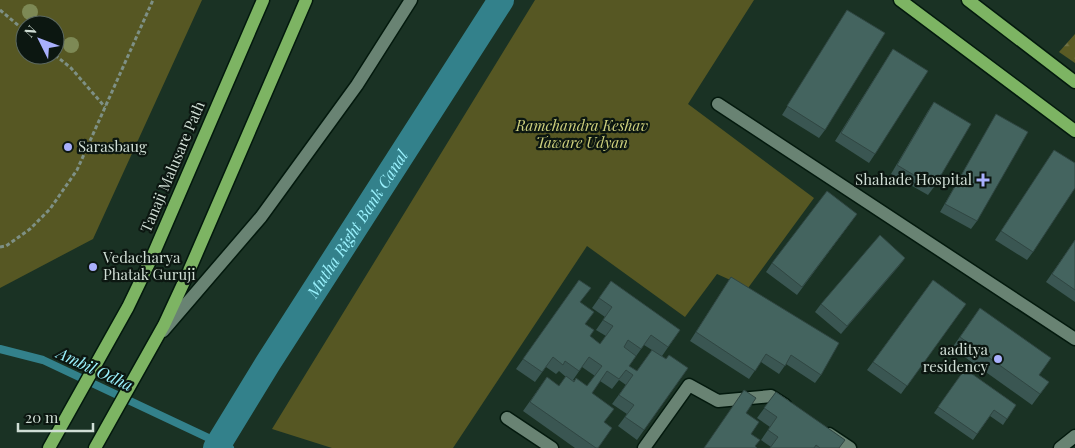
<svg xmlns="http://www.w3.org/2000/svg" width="1075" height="448" viewBox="0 0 1075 448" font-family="'Playfair Display',serif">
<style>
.green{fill:#565723;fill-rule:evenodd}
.forest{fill:url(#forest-firs)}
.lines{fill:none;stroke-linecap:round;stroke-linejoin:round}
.stream{stroke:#33818b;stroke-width:8}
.canal{stroke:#33818b;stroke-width:26}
.minor-casing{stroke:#03190d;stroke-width:15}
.major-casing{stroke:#03190d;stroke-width:15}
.path{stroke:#7e9085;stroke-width:3;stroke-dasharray:4 2.5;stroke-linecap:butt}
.minor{stroke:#698373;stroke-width:12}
.major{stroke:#7db463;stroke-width:12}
.tree{fill:#7d8955}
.wall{fill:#3a5652;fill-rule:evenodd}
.shaded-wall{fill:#304642}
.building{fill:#44645f;stroke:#304642}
.poi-dot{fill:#a9b0fc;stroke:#0c1711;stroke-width:2}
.labels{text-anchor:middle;stroke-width:4.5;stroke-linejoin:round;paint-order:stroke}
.park-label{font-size:15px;font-style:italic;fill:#ced07d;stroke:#0c1711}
.poi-label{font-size:15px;fill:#d0ded5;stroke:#0c1711;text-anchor:start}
.street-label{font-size:15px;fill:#d0ded5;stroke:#0c1711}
.water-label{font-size:16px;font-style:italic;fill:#9af1fd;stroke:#0c1711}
</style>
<defs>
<pattern id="forest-firs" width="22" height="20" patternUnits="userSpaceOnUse" patternTransform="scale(1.25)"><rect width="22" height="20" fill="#5a5b24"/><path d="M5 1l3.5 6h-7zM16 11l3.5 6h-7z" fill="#717243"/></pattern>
</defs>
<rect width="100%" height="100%" fill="#1a3224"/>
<path class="green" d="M0 0H202L93 239 0 288ZM25 25H55V55H25Z
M535 0H754L688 104 814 198 748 288 717 274 685 317 587 246 453 448H332L272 429Z"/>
<path class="forest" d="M1075 34V63L1059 52Z"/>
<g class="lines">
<path class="stream" d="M0 349 43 360 230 448"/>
<path class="canal" id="s1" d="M216 448 268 363 501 0"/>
<defs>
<path id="minor" d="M718 104 1075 339
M163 331 261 217 357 85 411 0
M507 418 552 448
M829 434 850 448
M644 448 689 385 718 401 771 396 785 405
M1060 448 1075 436"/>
<path id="major" d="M900 0 1075 131
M968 0 1075 82
M49 448 128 307 153 255 263 0
M95 448 164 325 189 271 306 0"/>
</defs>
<use href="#minor" class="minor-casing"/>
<use href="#major" class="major-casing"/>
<path class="path" d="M0 10 25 31
M55 55 71 68 105 107
M0 247 6 246 30 229 50 209 77 170 153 0"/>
<use href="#minor" class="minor"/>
<use href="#major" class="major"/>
</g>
<g class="tree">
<circle cx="30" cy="12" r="8"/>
<circle cx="71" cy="45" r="8"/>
</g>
<path class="wall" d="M847 10 825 130 819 138 782 115Z
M893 49 875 154 869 163 835 141Z
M934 102V187L928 195 891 174 928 111Z
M996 114 977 221 971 229 940 212 991 123Z
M1049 158 1033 252 1027 260 995 240Z
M857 214 797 295 766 272 772 263Z
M1075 240V302L1046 282Z
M905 258 899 266 841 334 815 312 821 304Z
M731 277 821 375 815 383 786 364 779 374 761 362 749 379 690 341Z
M579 280 580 302 585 324 590 336 600 344 606 336 596 330 605 317 592 308 611 281 680 330 662 356 666 359 688 368 637 440 618 426 627 414 612 404 626 385 619 380 612 389 600 381 592 393 604 422 598 448H575L523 411 547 377 559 386 566 377 559 371 556 374 546 367 535 382 516 369ZM644 345 652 350 637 371 629 366ZM582 367 595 376 587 386 573 380Z
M933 280 966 304 901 394 867 370Z
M980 308 1039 375 1049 382 1032 405 952 348Z
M965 369 1016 405 1003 425 990 416 973 440 934 413Z
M776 392 840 448H770L771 447 761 440 770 427 757 418Z"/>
<path class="shaded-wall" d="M905 258 899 266 841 334 847 326Z"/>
<path class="building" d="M847 10 885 33 825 130 787 106Z
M893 49 928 71 875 154 841 133Z
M934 102 971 124 934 187 897 165Z
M996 114 1028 132 977 221 945 204Z
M1054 150 1075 163V188L1033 252 1001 231Z
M827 191 857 214 802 287 772 263Z
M880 235 905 258 847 326 821 304Z
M1075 240V290L1052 274Z
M731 277 839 343 821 375 791 355 785 366 766 354 755 371 696 332Z
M579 280 591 288 580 302 594 312 585 324 594 330 590 336 600 344 613 326 603 320 612 307 599 298 611 281 680 330 668 347 651 335 641 349 628 340 624 347 636 356 629 366 637 371 652 350 666 359 669 355 688 368 644 430 625 417 634 405 619 395 633 375 626 370 619 379 607 371 592 393 614 409 604 422 612 428 598 448H596L530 402 547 377 559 386 566 376 574 382 576 378 587 386 602 366 589 357 579 371 565 361 563 365 553 357 542 372 523 359Z
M933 280 966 304 907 386 873 362Z
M980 308 1051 358 1039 375 1049 382 1040 394 960 337Z
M965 369 1016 405 1007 419 994 410 977 434 938 407Z
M744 390 756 398 746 413 759 422 751 434 760 440 755 446 757 448H704Z
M776 392 845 440 839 448H820L816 445 814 448H770L778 437 768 430 777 417 764 408Z"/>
<g class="poi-dot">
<circle cx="68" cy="147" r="5"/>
<path d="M980.5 172.5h5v5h5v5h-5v5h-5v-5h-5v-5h5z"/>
<circle cx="93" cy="267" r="5"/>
<circle cx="998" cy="359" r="5"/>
</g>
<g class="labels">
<g class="park-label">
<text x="582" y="131">Ramchandra Keshav<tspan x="582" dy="17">Taware Udyan</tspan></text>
</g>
<g class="poi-label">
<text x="78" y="152">Sarasbaug</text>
<text x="972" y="185" text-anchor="end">Shahade Hospital</text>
<text x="103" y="263">Vedacharya<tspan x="103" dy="17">Phatak Guruji</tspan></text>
<text x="988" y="355" text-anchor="end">aaditya<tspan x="988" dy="17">residency</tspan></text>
</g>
<g class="street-label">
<text transform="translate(173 167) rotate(-67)" y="5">Tanaji Malusare Path</text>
</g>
<g class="water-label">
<text dy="6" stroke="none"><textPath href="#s1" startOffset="265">Mutha Right Bank Canal</textPath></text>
<text transform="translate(95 369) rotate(25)" y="6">Ambil Odha</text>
</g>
</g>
<g transform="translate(40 40) rotate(312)"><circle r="24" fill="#0c1711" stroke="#5a675f"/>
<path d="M0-4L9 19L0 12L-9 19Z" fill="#a9b0fc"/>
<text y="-8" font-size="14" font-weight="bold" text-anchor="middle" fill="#d0ded5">N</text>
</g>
<path d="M18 423v8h75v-8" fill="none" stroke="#d0ded5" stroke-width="2.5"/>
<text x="25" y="423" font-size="15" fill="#d0ded5" stroke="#0c1711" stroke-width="4" paint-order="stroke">20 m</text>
</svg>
